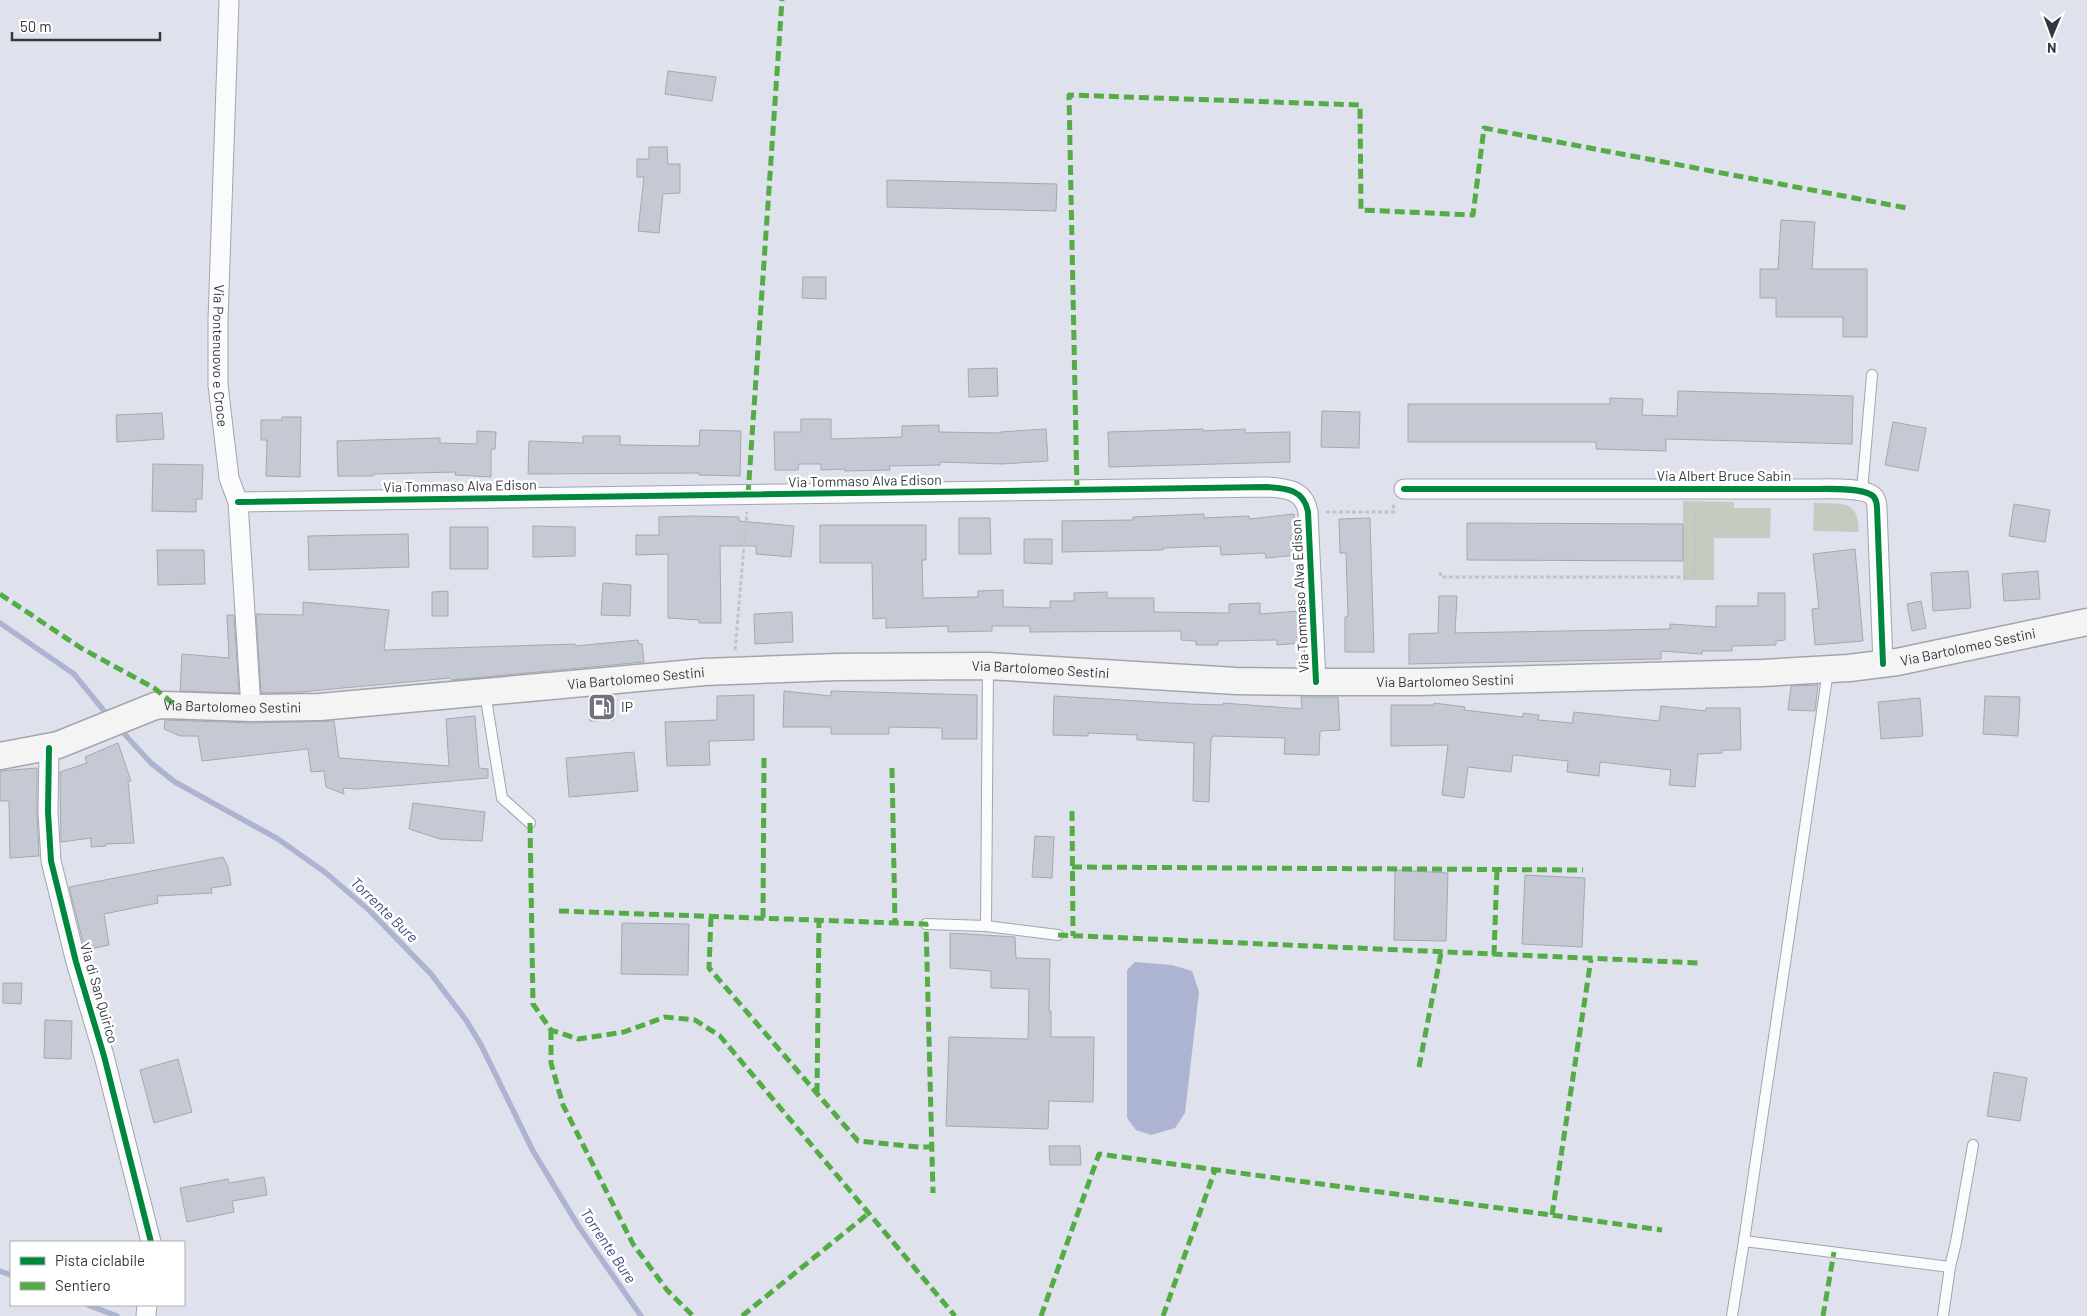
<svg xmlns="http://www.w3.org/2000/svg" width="2087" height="1316" viewBox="0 0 2087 1316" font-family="Barlow,sans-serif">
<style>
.green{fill:#c6cbc2}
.water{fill:#adb4d2}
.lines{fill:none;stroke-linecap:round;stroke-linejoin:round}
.stream{stroke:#adb4d2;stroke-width:5.5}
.building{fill:#c5c9d3;stroke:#a6a8b0}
.service-casing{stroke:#a3a5ac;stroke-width:12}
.minor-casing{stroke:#a3a5ac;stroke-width:21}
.secondary-casing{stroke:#a3a5ac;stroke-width:29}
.path{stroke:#c2c3c6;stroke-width:3;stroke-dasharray:4 2.5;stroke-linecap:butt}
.service{stroke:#fafbfc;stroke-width:10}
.minor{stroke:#fafbfc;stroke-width:19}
.secondary{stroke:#f3f4f3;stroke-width:26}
.quiet{stroke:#54ac46;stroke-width:5;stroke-dasharray:10 5;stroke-linecap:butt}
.cycleway-casing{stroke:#fff;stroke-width:9}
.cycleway{stroke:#00873e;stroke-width:6}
.labels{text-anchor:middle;stroke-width:5;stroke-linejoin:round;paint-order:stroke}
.street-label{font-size:14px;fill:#35373e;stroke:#fff}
.poi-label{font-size:14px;fill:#35373e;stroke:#fff;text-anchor:start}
.water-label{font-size:15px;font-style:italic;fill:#40497d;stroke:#fff}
</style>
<rect width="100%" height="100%" fill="#dfe2ec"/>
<path class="green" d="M1683 501 1734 502V508H1771L1770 538H1714V580H1683Z
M1814 503C1842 504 1858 498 1859 532L1813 531Z"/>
<path class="water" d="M1135 962 1172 965 1192 971 1199 992 1185 1113 1175 1128 1151 1135 1136 1130 1127 1118V970Z"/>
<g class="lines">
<path class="stream" d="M0 623 74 674 109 717
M119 728 151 763 175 782 278 839 326 873 370 911 431 974 466 1020 481 1045 533 1151 579 1227 641 1316
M0 1271 11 1275
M88 1305 117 1316"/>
</g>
<path class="building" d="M668 71 716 77 712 101 665 94Z
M649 147H667L668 164H680V193L663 194 659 233 638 231 644 177H637V159H649Z
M887 180 1057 184 1056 211 887 207Z
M1781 220 1815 222 1812 269H1867V337H1843V317H1776V298H1760V269H1778Z
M803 277H826V299L802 298Z
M997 368 998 396 969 397 968 369Z
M1678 391 1853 396 1852 444 1666 439V451L1596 449V442H1408V404H1610V398L1643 399 1642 415 1677 416Z
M1322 411 1360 412 1359 448 1321 447Z
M162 413 164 439 117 442 116 415Z
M282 417H301L300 477 266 476 267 440H261V420H282Z
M801 419H831V439L902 437V426L939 425V432L1000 433V432L1046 429 1048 461 1002 464 940 462V465L889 466 890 470 845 471V469L821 470V464H799L798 470H775L774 432H801Z
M1893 422 1926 428 1918 471 1885 465Z
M1203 429V431L1245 429V433L1290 432V462L1109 467 1108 432Z
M700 430 741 431 740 476 699 475V473L528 474 529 441 583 443V436H620V445L699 446Z
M477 431 496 432 495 449H491V477L455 475 456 472 373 474V476H338L337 441 440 438V443L477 444Z
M153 464 203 465 202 499H196V512L152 511Z
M2014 504 2050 510 2045 542 2009 536Z
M1204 514V518L1249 516V519L1294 514 1298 555 1266 558 1265 553 1221 555 1220 546 1163 548V550L1062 552V521L1133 520V517Z
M693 516 739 517V521L794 526 791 557 756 554V546H720L721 623H699V620L668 618V554L636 555V535H659V517Z
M959 518H990L991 554H959Z
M1370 518 1374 652H1345V617H1348L1346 553H1340L1339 519Z
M1467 523 1683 524V561L1467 560Z
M820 525H926V560H922L923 598 978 597V591L1003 590V607L1050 608V601H1074V593L1107 592V598H1154V612L1229 613V604L1260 603V614L1299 611 1301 643 1277 645V640L1218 641V645H1196V641L1181 640V631L1030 632V626H992V631L948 632V626L886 628V618L873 619 872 563H820Z
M533 526 575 527V556L533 557Z
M450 527H488V569H450Z
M408 534 409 567 309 570 308 536Z
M1024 539H1052V564L1024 563Z
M1855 549 1863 641 1815 645 1812 609 1819 608 1813 554Z
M157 550H204L205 584 158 585Z
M1968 571 1971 608 1933 611 1931 573Z
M2038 571 2040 599 2004 601 2002 574Z
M603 583 631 585 630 616 601 615Z
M448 591V616H432V592Z
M1758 593H1785V640L1776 641V645L1732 646V651H1702V654L1661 651V659L1409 664V634L1438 633 1439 596H1457L1455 633 1670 629V624L1716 627V606H1758Z
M1921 601 1926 628 1912 631 1907 604Z
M303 602 389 610 384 650 575 644V646L638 640 639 644H642L644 662 452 680 450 678 301 692 261 693 256 614 303 615Z
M792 612 793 642 755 644 754 614Z
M227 615H234L239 693 180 691 182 654 229 658Z
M1818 685 1815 711 1788 710 1791 686Z
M784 691 831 696V691L977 695V739H942V728L889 727V734H831V727H783Z
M613 695 614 720 590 721 589 698Z
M754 695V740L709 741 710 765 667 766 665 722 717 720V696Z
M1054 696 1189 704 1223 705V703L1302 709 1301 697H1338L1340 730 1320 731 1319 755 1284 754 1285 738 1213 736 1211 741 1209 802 1193 801 1194 743 1137 740V735L1088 733V736L1053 735Z
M1985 696 2020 697 2018 736 1983 734Z
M1920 698 1923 736 1881 739 1878 702Z
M1434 703 1465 707 1464 710 1523 717V713L1539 715 1538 720 1572 723 1574 712 1659 721 1661 706 1706 711V708H1740L1741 750H1722V753L1698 754 1695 787 1669 785 1671 770 1600 762 1599 776 1567 772 1568 761 1513 755 1511 772 1468 767 1464 798 1442 795 1448 745 1391 746V705H1434Z
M475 716 479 768 488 769V778L358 789 343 788 344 794 326 787 324 771 311 772 308 749 202 761 198 736H180L164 729 165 720 251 723 334 721 339 758 449 766 446 719Z
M118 743 131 781H128L134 843 106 844V846L91 847V838L61 842 60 772 87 763 85 757Z
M634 752 638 791 569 797 566 758Z
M37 768V813L39 856 10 858 9 801H0V771Z
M413 803 485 812 482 841 440 839 409 829Z
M1035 836 1054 837 1052 878 1032 877Z
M223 857 228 867 231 885 211 888 212 893 157 896 158 903 104 914 109 945 85 950 69 887Z
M1395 870 1448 873 1446 941 1394 940Z
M1525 875 1585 878 1582 947 1522 944Z
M622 923 689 924 688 975 621 974Z
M950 933 1015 937 1016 958 1050 959 1049 1011H1051V1037H1094L1093 1102 1049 1101 1048 1129 946 1126 949 1037 1028 1039 1029 989 991 988V971L950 968Z
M3 983H22L21 1004 3 1003Z
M45 1020 72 1021 71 1059 44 1058Z
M178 1059 192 1112 154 1123 140 1070Z
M1994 1072 2027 1078 2020 1121 1987 1116Z
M1049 1146H1080L1081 1165H1050Z
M264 1177 267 1195 232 1201 234 1212 187 1222 180 1188 228 1179 229 1183Z"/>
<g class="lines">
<defs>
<path id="service" d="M1862 491 1872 375
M485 693 502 798 530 823
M926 924 986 926 1058 935
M986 926 988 667
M1744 1241 1828 671
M1732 1316 1744 1241 1950 1267 1956 1242 1973 1145
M1943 1316 1950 1267"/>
<g id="minor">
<path id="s1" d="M229 0 218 320V385L229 478 238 502 251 708"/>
<path d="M1404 489H1813C1826 489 1865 487 1874 497 1876 500 1877 505 1877 508L1883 664"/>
<path d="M238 502 1267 487C1287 488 1304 490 1308 512L1316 682"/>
<path d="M49 748 48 812 51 861 76 962 104 1056 151 1242"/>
<path d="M146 1316 147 1305"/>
</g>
<g id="secondary">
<path id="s2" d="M0 756 58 745 155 706 164 705 251 708 320 707 704 672 837 667 988 666 1236 681 1316 682H1418L1762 673 1849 668 1897 662 2087 622"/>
</g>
</defs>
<use href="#service" class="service-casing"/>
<use href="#minor" class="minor-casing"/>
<use href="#secondary" class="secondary-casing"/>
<path class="path" d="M1326 512H1394L1393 503
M1440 572 1441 577H1691L1695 569 1696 507
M735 650 747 512"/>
<use href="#service" class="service"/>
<use href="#minor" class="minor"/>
<use href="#secondary" class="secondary"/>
<path class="quiet" d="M1077 490 1069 95 1360 105 1361 210 1473 215 1484 128 1907 208
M748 495 782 0
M0 594 81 648 154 688 175 705
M892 768 895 923
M1072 811 1073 936
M530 823 533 1004 551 1030 578 1039 624 1032 665 1017 695 1020 720 1036 955 1316
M1072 867 1583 870
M559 911 926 924 933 1193
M711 917 709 968 858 1141 919 1147H932
M763 918 764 756
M1058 935 1700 963
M1494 955 1497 869
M551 1030V1063L563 1105 633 1244 667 1290 693 1316
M1419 1067 1441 953
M817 1093 819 920
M1552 1215 1591 959
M742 1316 869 1213
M1041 1316 1099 1154 1662 1230
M1163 1316 1215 1170
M1823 1316 1834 1252"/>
<defs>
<path id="cycleway" d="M1404 489H1813C1826 489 1865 487 1874 497 1876 500 1877 505 1877 508L1883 664
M238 502 1267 487C1287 488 1304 490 1308 512L1316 682
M49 748 48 812 51 861 76 962 104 1056 151 1242"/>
</defs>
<use href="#cycleway" class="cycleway-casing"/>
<use href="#cycleway" class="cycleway"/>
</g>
<defs>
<symbol id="fuel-square" viewBox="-11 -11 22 22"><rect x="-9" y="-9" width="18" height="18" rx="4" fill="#70737b" stroke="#fff"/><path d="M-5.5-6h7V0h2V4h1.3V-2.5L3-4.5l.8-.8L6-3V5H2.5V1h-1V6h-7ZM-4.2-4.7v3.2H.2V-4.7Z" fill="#fff"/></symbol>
</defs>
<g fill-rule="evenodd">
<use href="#fuel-square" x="586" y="691" width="32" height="32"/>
</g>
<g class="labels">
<g class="street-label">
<text dy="5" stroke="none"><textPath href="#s1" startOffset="356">Via Pontenuovo e Croce</textPath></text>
<text x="1724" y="481">Via Albert Bruce Sabin</text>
<text transform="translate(865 481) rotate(-1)" y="5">Via Tommaso Alva Edison</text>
<text transform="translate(460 486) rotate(-1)" y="5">Via Tommaso Alva Edison</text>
<text transform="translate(1300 596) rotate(-93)" y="5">Via Tommaso Alva Edison</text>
<text dy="5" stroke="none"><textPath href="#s2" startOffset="1981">Via Bartolomeo Sestini</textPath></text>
<text dy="5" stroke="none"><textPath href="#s2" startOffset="1051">Via Bartolomeo Sestini</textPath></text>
<text dy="5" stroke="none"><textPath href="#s2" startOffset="646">Via Bartolomeo Sestini</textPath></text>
<text dy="5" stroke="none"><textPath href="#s2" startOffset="1456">Via Bartolomeo Sestini</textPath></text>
<text dy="5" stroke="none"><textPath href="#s2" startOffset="241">Via Bartolomeo Sestini</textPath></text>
<text transform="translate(99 993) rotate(74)" y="5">Via di San Quirico</text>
</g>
<g class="poi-label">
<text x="621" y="712">IP</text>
</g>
<g class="water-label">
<text transform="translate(384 910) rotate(44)" y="5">Torrente Bure</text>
<text transform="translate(608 1246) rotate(56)" y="5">Torrente Bure</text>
</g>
</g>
<rect x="10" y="1241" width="175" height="65" fill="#ffffff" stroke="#aeafb2"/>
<rect x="20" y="1257" width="25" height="8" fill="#00873e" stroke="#aeafb2"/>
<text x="55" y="1266" font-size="15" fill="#35373e">Pista ciclabile</text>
<rect x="20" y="1282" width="25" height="8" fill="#54ac46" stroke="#aeafb2"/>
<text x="55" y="1291" font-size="15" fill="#35373e">Sentiero</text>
<g transform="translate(2052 35) rotate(181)" stroke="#ffffff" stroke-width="4" paint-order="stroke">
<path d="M0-4L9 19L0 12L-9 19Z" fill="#35373e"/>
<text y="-8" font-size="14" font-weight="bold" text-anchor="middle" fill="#35373e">N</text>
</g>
<path d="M12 32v8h148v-8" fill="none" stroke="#35373e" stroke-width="2.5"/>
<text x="20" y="32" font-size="15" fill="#35373e" stroke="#ffffff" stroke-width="4" paint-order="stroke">50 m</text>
</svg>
